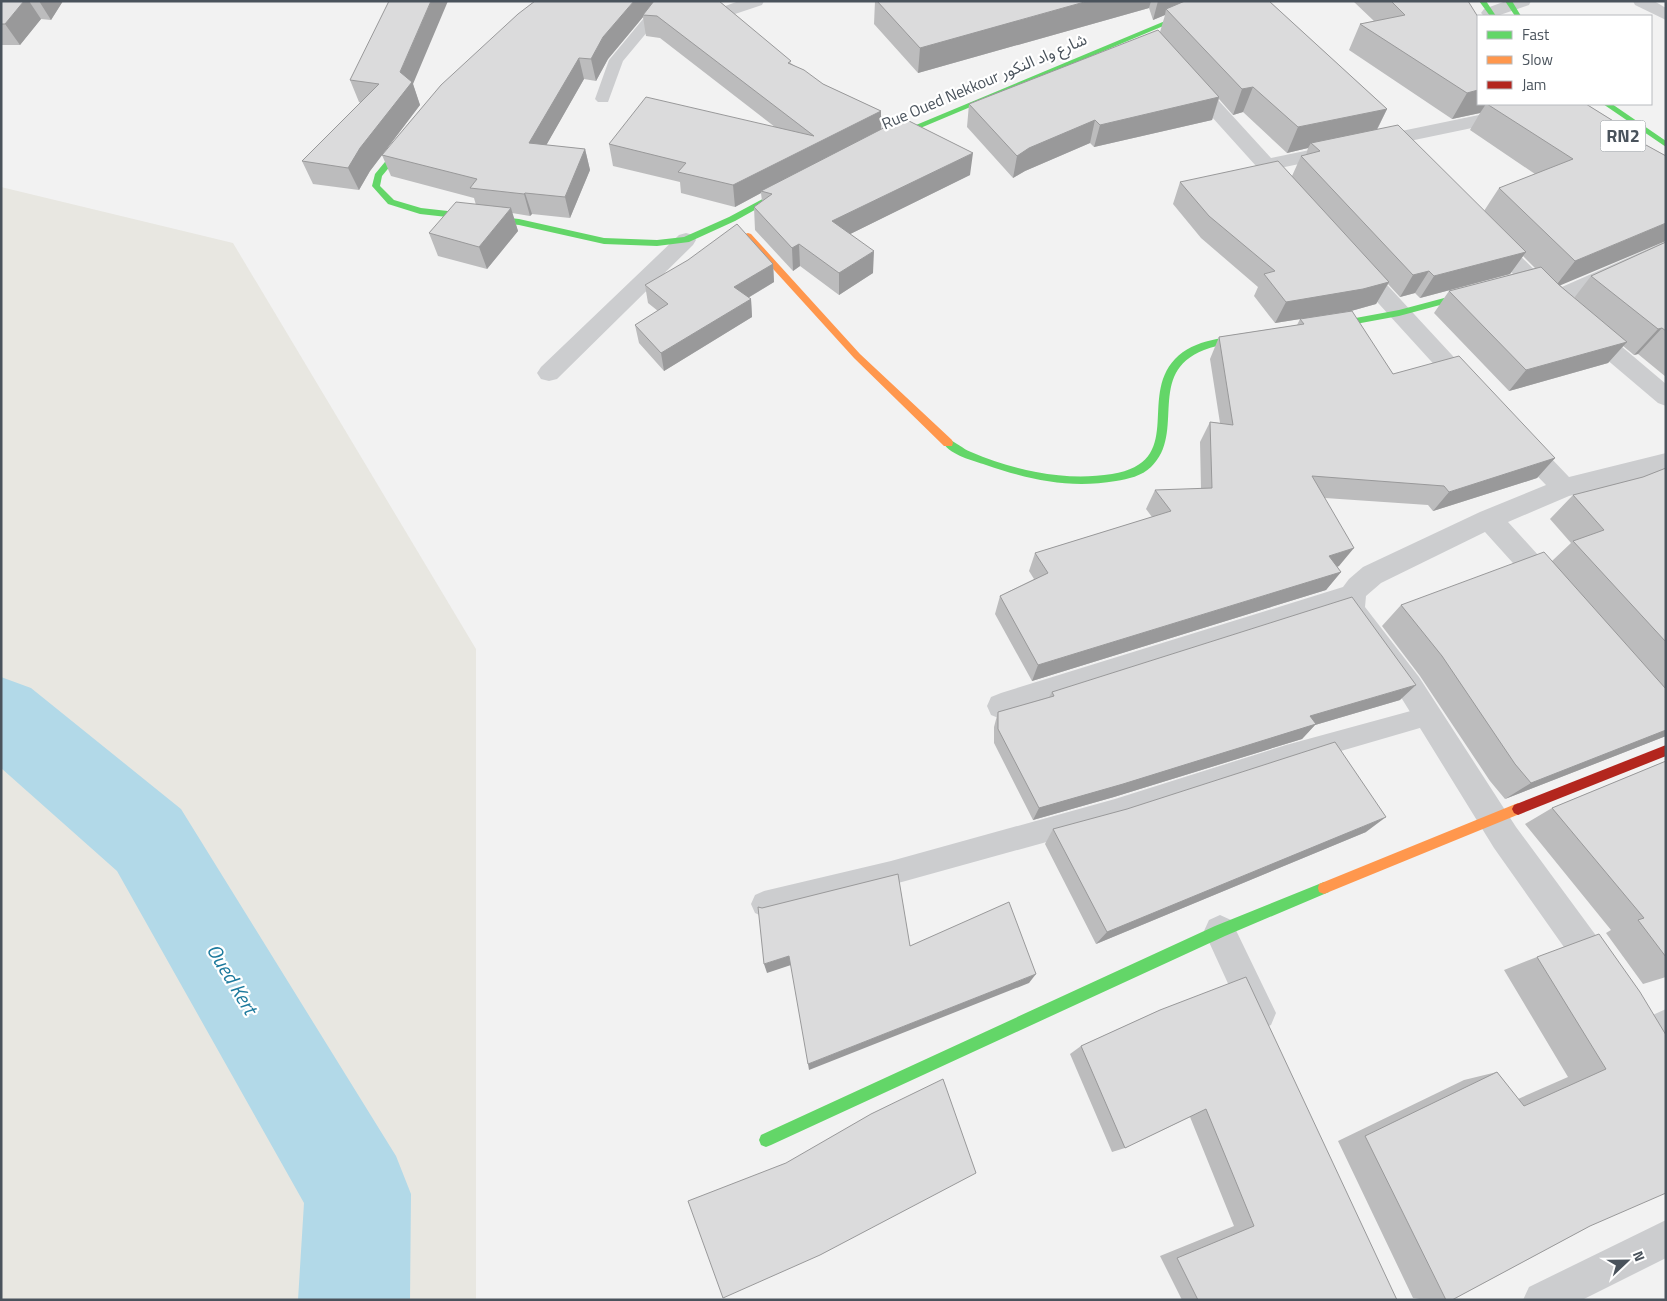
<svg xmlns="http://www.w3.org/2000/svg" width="1667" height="1301" viewBox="0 0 1667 1301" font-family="'Titillium Web','Noto Sans Arabic',sans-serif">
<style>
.sand{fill:#e8e7e1}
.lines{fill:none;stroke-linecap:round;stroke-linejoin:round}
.river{fill:#b2d9e8;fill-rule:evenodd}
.lane{fill:#cccdcf;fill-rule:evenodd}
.street{fill:#cccdcf;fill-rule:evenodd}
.fast{fill:#63d668;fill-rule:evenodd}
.slow{fill:#ff974d;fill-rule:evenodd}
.jam{fill:#b3261e;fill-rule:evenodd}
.wall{fill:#bcbcbd}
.shaded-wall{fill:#99999a}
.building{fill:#dbdbdc;stroke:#99999a}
.labels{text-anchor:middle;stroke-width:4.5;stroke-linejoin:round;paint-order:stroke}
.far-street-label{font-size:16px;fill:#4a535c;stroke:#fff}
.shield{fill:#fff;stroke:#80878d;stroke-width:1}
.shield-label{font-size:18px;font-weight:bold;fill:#4a535c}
.water-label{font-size:20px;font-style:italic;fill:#1d7a9d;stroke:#fff}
</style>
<rect width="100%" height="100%" fill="#f2f2f2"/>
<path class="sand" d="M1 187 233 243 476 649V1300H1Z"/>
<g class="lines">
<path class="river" d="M1 677 31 688 181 809 396 1156 411 1194 410 1300H298L304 1203 117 871 1 768Z"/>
<path class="lane" d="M658 1H673L623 61 608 102H598L595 99 609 60Z
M1429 706 1437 709 1441 716 1437 723 1286 767 1115 823 891 885 764 917 755 913 751 904 755 895 764 891 891 861 1115 799 1286 745Z"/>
<path class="street" d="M739 1H764L762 5 723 18 717 17 714 13 717 9Z
M1506 1H1531L1529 5 1497 16H1484L1481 13 1484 9Z
M1633 1H1654L1666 8V20L1635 5Z
M1191 76 1198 78 1271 158 1532 104H1567L1565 108 1558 110 1280 168 1300 191 1297 196 1290 197 1283 196 1184 86 1182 82 1184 78Z
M847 101 907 128 910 132 907 136 900 138 893 136 840 111 838 107 840 103Z
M1491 232 1498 234 1555 290 1666 241V256L1551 308 1543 305 1484 244 1481 239 1484 234Z
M686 233 693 235 696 240 693 245 557 379 549 381 541 379 537 373 541 367 679 235Z
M1357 259 1365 261 1476 381 1480 387 1476 393 1468 396 1460 393 1349 271 1346 266 1349 261Z
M1587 322 1595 324 1666 384V406L1658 403 1579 336 1576 330 1579 324Z
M1520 433 1529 435 1569 477 1666 453V472L1569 496 1508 522 1559 578 1563 586 1559 594 1550 597 1541 594 1485 532 1381 583 1366 596 1365 607 1419 677 1516 827 1614 960 1618 972 1614 984 1602 988 1590 984 1494 848 1399 694 1342 619 1339 611 1001 719 991 715 987 706 991 697 1001 693 1343 587 1349 579 1363 567 1480 512 1546 485 1511 449 1508 442 1511 435Z
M1220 915 1231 920 1276 1013 1271 1025 1259 1030 1247 1025 1204 931 1209 920Z
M1666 1009V1044L1647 1052 1635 1047 1630 1035 1635 1023Z
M1666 1220V1258L1582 1300H1523L1529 1287Z"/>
<path class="fast" d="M1213 1H1223L887 142 880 140Z
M1479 1H1486L1496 16H1490Z
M1505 1H1512L1521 16H1515Z
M1603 104H1612L1666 141V147Z
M408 134 415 136 382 176 380 186 394 200 421 208 519 219 604 238 657 240 684 237 729 217 785 187 788 186 792 189 735 221 689 242 657 246 604 244 519 225 420 214 388 204 372 186 375 174Z
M1478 289 1482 292 1481 294 1399 316 1323 330 1318 327 1323 324 1399 310Z
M1253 334 1256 335V339C1239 344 1221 343 1204 350 1145 373 1187 433 1151 467 1142 476 1128 479 1116 481 1070 489 1030 480 986 465 972 460 952 456 943 443L948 439C956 442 963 449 971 452 992 461 1015 468 1036 472 1062 477 1087 478 1112 474 1186 462 1138 398 1175 359 1194 339 1227 337 1253 334Z
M1324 882 1329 884 1330 888 1329 892 1225 936 771 1145 766 1147 761 1145 759 1140 761 1135 1215 926Z"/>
<path class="slow" d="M748 233 751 234 860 354 952 440 953 443 952 446H944L854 358 745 238V234Z
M1518 803 1522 805 1524 809 1522 813 1324 894 1319 892 1318 888 1319 884Z"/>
<path class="jam" d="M1666 745V756L1518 815 1514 813 1512 809 1514 805Z"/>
</g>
<path class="wall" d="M1 1H63L51 20 41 19 20 45H1Z
M719 1 792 64 823 84 881 111V130L970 175 850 234 873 273 839 295 800 266 793 271 755 230 754 207 762 201 761 193 735 207 681 193 680 182 613 166 609 144 775 127 660 38 646 36 643 17 608 59 596 81 584 79 546 145 585 149 590 170 570 218 532 214 530 216 512 213 518 231 487 269 438 256 429 233 476 205 474 198 391 176 382 155 518 14Z
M875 1H1269L1387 109 1377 130 1484 211 1499 188 1535 174 1470 130 1480 113 1452 119 1349 50 1360 24 1374 21 1353 1H1468L1478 104H1586L1631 132 1628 135 1666 156 1560 285 1574 298 1591 276 1666 242V377L1638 354 1634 355 1623 346 1608 363 1509 391 1434 313 1449 291 1535 268 1523 256 1510 274 1420 298 1415 293 1400 297 1388 284 1376 304 1351 311 1393 374 1555 458 1537 478 1433 511 1428 505 1325 498 1339 566 1337 567 1341 572 1326 590 1032 681 995 614 1000 596 1034 579 1029 571 1035 553 1152 517 1146 509 1155 490 1201 489 1200 442 1210 422 1220 423 1210 359 1219 337 1297 325 1300 319 1275 323 1254 296 1258 287 1201 238 1173 204 1180 182 1292 176 1301 156 1306 155 1308 148 1287 153 1243 112 1233 115 1219 99 1212 120 1094 147 1090 143 1025 171 1013 178 967 127 969 104 1160 32 1165 15 1153 20 1149 8 918 73 874 24Z
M350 80 413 84 420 105 370 171 359 190 313 184 302 161 361 103 359 102Z
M773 264 774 282 748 298 751 299 752 317 664 371 639 343 635 325 658 311 648 303 645 285Z
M1666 468V736L1505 799 1490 781 1420 676 1382 626 1401 605 1552 561 1571 543 1550 519 1573 495 1643 477Z
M1052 692 1400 700 1315 725 1302 739 1114 797 1033 820 994 743V727L998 712 1049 697Z
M1666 761V977L1643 984 1606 933 1611 930 1525 824 1552 808Z
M1053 829 1366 832 1096 944 1045 844Z
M1537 957 1666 1035 1590 1226 1452 1300H1426L1413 1298 1338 1141 1464 1080 1497 1072 1518 1099 1568 1077 1504 970Z
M1160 1010 1397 1300H1182L1160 1256 1234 1226 1190 1117 1125 1148 1112 1152 1070 1054 1081 1046Z"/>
<path class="shaded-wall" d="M24 1H29L41 19 20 45 5 24Z
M39 1H63L51 20Z
M431 1H448L413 84 420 105 370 171 359 190 348 168 400 72Z
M634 1H656L643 15V17L608 59 596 81 591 59 603 37Z
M1088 1H1151L1149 8 918 73 920 48Z
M1158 1H1198L1166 9 1165 15 1153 20Z
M579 58 584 79 535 165 529 143Z
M1253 87 1243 112 1233 115 1242 89Z
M1478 90V104H1486L1480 113 1452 119 1467 93Z
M1219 97 1212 120 1094 147 1100 125Z
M1387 109 1374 135 1311 143 1308 148 1287 153 1298 127Z
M881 111V132L761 191V193L735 207 733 185Z
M1095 120 1090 143 1025 171 1013 178 1017 156 1029 148Z
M585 149 590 170 570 218 565 197Z
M973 153 970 175 832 243V221Z
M525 193 532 214 530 216 524 194Z
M511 208 518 231 487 269 479 247Z
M1666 223V241L1554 288 1575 261Z
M799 244 800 266 793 271 792 248Z
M874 251 873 273 839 295V273Z
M1526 252 1510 274 1420 298 1434 276Z
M773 264 774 282 736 305 734 287Z
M1429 271 1415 293 1400 297 1413 275Z
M1389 282 1376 304 1351 311 1275 323 1286 302Z
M751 299 752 317 664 371 661 353Z
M1662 328 1638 354 1634 355 1658 329Z
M1627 342 1608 363 1509 391 1526 370Z
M1555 458 1537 478 1433 511 1449 492Z
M1354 548 1339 566 1315 574 1329 556Z
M1341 572 1326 590 1032 681 1038 665Z
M1416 685 1400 700 1315 725 1302 739 1114 797 1033 820 1039 808 1310 716Z
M1666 730V736L1505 799 1531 783Z
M1386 817 1366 832 1096 944 1107 932Z
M789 956 791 965 767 973 764 964Z
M1036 974 1029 983 809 1070 808 1064Z"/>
<path class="building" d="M1 1H24L5 24H1Z
M389 1H431L400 72 412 82 360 148 348 168 302 161 379 84 350 80Z
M535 1H634L603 37 591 59 579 58 529 143 585 149 565 197 525 193 524 194 470 188 477 179 382 155 441 85 518 14Z
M654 1H719L791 61 788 63 804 70 823 84 881 111 733 185 678 172 686 163 609 144 646 97 814 136 657 16 643 15Z
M877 1H1088L920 48Z
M1185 1H1269L1387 109 1298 127 1253 87 1242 89 1166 9Z
M1391 1H1468L1478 17V90L1467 93 1360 24 1405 15Z
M1158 30 1219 97 1100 125 1095 120 1029 148 1017 156 969 104Z
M1487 104H1586L1631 132 1626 134 1666 156V223L1575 261 1499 188 1573 159Z
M903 118 973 153 832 221 874 251 839 273 799 244 792 248 754 207 772 194 761 191Z
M1398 125 1526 252 1434 276 1429 271 1413 275 1301 156 1320 151 1311 143Z
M1278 161 1389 282 1363 289 1286 302 1264 274 1275 271 1209 216 1180 182Z
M456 202 511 208 479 247 429 233Z
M737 224 773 264 734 287 751 299 661 353 635 325 668 304 645 285 688 260Z
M1666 242V331L1662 328 1658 329 1591 276Z
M1541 267 1559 285 1627 342 1526 370 1449 291Z
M1352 311 1393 374 1459 356 1555 458 1449 492 1444 486 1312 476 1354 548 1329 556 1341 572 1038 665 1000 596 1048 573 1035 553 1171 511 1155 490 1212 488 1210 422 1233 425 1219 337 1304 324 1300 319Z
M1666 468V642L1573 541 1604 530 1573 495 1643 477Z
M1544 552 1666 689V730L1531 783 1515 764 1442 656 1401 605Z
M1352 597 1416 685 1310 716 1316 724 1123 784 1039 808 998 729V712L1054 696 1052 692Z
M1335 742 1386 817 1107 932 1053 829 1127 809Z
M1666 761V957L1638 920 1644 918 1552 808Z
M898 874 910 946 1009 902 1036 974 808 1064 789 956 764 964 758 907 762 908Z
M1599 934 1640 992 1666 1035V1193L1590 1226 1452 1300H1446L1365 1136 1497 1072 1524 1106 1606 1069 1537 957Z
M1246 977 1397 1300H1198L1177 1258 1254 1226 1206 1109 1125 1148 1081 1046 1160 1010Z
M943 1079 976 1173 820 1255 723 1298 688 1201 786 1163 871 1114Z"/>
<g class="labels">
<g class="far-street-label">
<text transform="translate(984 81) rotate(-23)" y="6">Rue Oued Nekkour شارع واد النکور</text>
</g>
<rect class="shield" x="1600.5" y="120.5" width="45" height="31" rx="4"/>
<g class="shield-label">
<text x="1623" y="142">RN2</text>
</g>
<g class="water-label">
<text transform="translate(232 979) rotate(59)" y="7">Oued Kert</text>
</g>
</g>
<rect width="1667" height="1301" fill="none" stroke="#4a535c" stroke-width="5"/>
<rect x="1477" y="15" width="175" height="90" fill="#ffffff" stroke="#b7babe"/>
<rect x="1487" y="31" width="25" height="8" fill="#63d668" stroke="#b7babe"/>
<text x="1522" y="40" font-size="15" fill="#4a535c">Fast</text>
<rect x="1487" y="56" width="25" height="8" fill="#ff974d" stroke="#b7babe"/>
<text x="1522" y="65" font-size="15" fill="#4a535c">Slow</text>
<rect x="1487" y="81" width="25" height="8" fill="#b3261e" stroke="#b7babe"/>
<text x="1522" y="90" font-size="15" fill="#4a535c">Jam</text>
<g transform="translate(1627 1261) rotate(68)" stroke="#ffffff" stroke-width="4" paint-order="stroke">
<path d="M0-4L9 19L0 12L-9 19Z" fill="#4a535c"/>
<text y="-8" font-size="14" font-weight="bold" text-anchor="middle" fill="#4a535c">N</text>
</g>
</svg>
